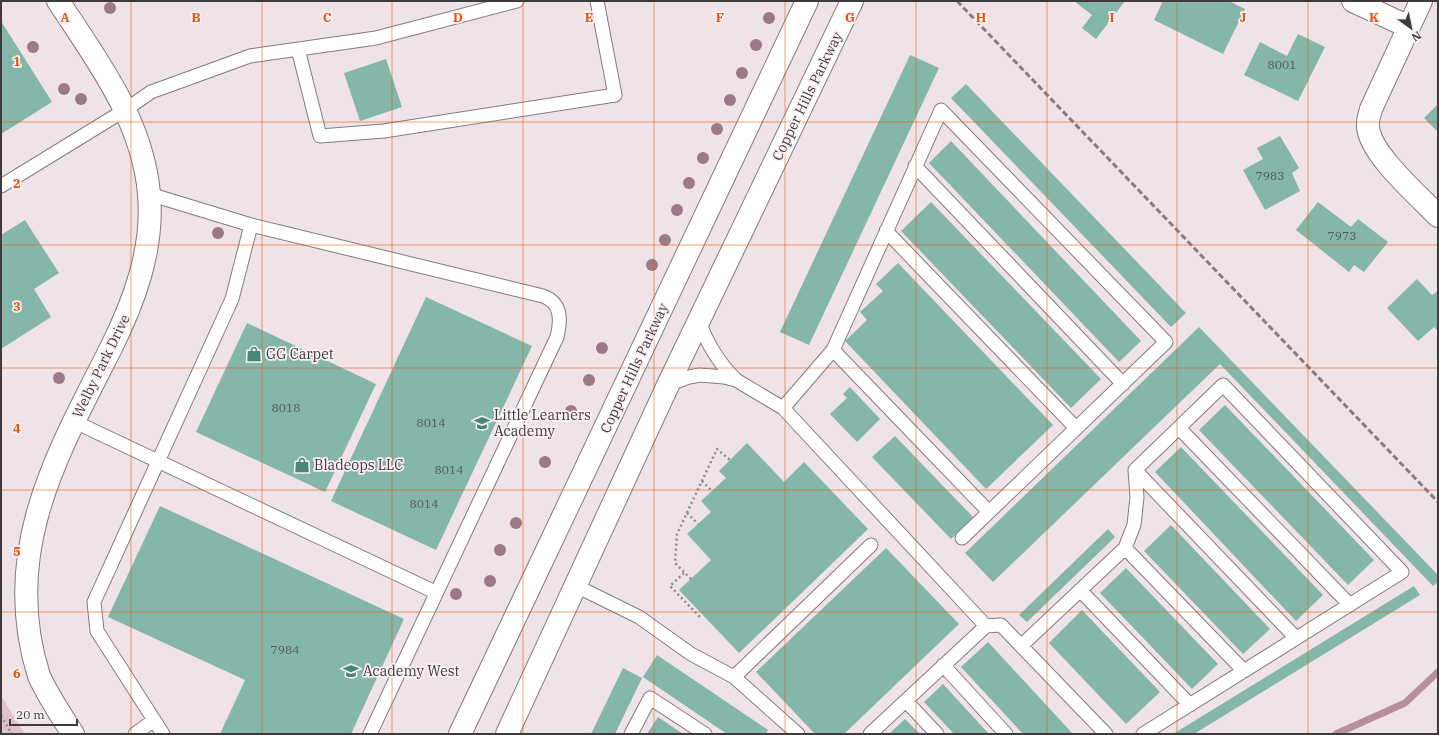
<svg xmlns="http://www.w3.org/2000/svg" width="1439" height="735" viewBox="0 0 1439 735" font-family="'IBM Plex Serif',serif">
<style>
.green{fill:#e0c2cd}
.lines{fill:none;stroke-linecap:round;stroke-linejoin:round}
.stream{stroke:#b98f9f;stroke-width:7}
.building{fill:#84b6a9}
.service-casing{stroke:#857a7e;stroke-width:15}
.minor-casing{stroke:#857a7e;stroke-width:24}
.tertiary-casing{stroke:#857a7e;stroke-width:24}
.secondary-casing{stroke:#857a7e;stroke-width:24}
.path{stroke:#928a8d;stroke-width:2.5;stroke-dasharray:2 3;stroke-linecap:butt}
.service{stroke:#fff;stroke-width:13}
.minor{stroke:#fff;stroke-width:22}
.tertiary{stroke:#fff;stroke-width:22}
.secondary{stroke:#fff;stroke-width:22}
.rail{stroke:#857d80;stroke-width:3;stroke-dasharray:6 3;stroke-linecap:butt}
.tree{fill:#9c7988}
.grid{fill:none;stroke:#e0570e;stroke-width:1;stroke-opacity:0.55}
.labels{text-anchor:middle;stroke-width:3.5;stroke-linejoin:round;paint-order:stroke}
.number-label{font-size:12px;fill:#505957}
.street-label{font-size:14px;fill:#3f3a3c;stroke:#fcf0f4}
.poi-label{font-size:14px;fill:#3f3a3c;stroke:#fcf0f4;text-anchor:start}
.grid-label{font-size:13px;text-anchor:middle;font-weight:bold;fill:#e0570e;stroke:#fcf0f4;stroke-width:3.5;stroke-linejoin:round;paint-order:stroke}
</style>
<rect width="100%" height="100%" fill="#efe3e7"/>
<path class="green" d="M1 696 25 734H1Z"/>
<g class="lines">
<path class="stream" d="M1336 734 1405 703 1438 672"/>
</g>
<path class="building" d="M1074 1H1125L1096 39 1082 28 1092 15Z
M1163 1 1218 2 1229 1 1245 9 1223 54 1154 20Z
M1 21 52 102 1 134Z
M1298 34 1325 47 1298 101 1244 75 1260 42 1287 56Z
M910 55 939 68 809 345 780 332Z
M386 59 402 107 360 121 344 73Z
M966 84 1186 313 1171 327 951 98Z
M1438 104V132L1424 118Z
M1280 136 1299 168 1292 173 1300 191 1265 210 1243 170 1263 159 1257 148Z
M951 141 1141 341 1119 362 929 163Z
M931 202 1101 379 1071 408 901 231Z
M1318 202 1351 227 1358 219 1388 242 1364 272 1354 265 1349 272 1296 230Z
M25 220 59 273 34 289 51 317 1 349V235Z
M898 263 1053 425 986 489 845 341 867 320 860 312 883 291 876 284Z
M1417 279 1432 295 1438 291V331L1434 327 1418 341 1387 308Z
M426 297 532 346 436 550 331 501Z
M247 323 376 384 325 492 196 432Z
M1199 327 1438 575V582L1433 586 1220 364 993 582 965 553Z
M850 387 880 419 857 442 830 414 847 398 843 394Z
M1225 405 1374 560 1348 585 1199 430Z
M895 436 973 517 951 539 872 457Z
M747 443 784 482 804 462 868 529 739 653 679 590 711 560 687 534 711 512 701 501 726 478 719 471Z
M1181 447 1323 595 1296 621 1155 472Z
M160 506 404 619 351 734H220L245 680 108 617Z
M1171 525 1270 629 1243 654 1144 551Z
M1108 529 1115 537 1027 622 1019 615Z
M886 548 959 624 844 734H815L756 672Z
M1126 568 1218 664 1192 689 1100 593Z
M1414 586 1420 595 1194 734H1173Z
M1082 610 1160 692 1126 724 1049 643Z
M988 642 1073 734H1023L961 667Z
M657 655 768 730 766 734H727L643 677Z
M623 668 642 678 615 734H591Z
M943 684 989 734H954L924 702Z
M658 717 683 734H647Z
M905 719 920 734H889Z"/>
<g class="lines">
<defs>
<path id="service" d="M298 49 320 136 384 131 615 95 597 1
M915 166 1123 384
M1 186 125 110 151 92 250 56 376 38 517 1
M149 194 251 225
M886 231 1076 428
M699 321C707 344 718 362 736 380
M833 350 989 512
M668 385 689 377 700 375 724 377 736 380 783 408 986 626 870 734
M783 408 833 350 941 110 1166 342 962 538
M73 421 435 592
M1179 428 1350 605
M1135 470 1296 638
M1125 548 1244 671
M574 585 639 617 691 654 734 677 798 734
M1080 590 1190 705
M986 626 1001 625 1106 734
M1022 645 1125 548 1134 525 1137 497 1135 470 1223 385 1402 572 1143 734
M943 665 1006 734
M734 677 871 545
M906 701 937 734
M135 734 154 720
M163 734 97 631 94 602 232 299 251 225 543 296C562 303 561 320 557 337L370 734
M631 734 650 698 705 734"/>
<path id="minor" d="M1353 1 1409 27
M1421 1 1371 109C1370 114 1367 121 1368 127 1370 154 1419 196 1438 216"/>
<path id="tertiary" d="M58 1C97 60 143 121 149 194 154 249 134 302 110 350 56 456 0 553 39 676 48 696 61 715 73 734"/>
<path id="secondary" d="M460 734 807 1
M507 734 668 385 852 1"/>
</defs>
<use href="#service" class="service-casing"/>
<use href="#minor" class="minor-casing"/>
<use href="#tertiary" class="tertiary-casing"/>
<use href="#secondary" class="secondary-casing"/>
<path class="path" d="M702 481 712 491
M687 513 698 524
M684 573 670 586 700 617
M691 579 675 563 677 534 717 449 730 460
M1 716 12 734"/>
<use href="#service" class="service"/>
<use href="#minor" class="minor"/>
<use href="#tertiary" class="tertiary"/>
<use href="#secondary" class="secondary"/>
<path class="rail" d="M957 1 1438 502"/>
</g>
<g class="tree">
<circle cx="110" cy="8" r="6"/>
<circle cx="769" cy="18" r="6"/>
<circle cx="756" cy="45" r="6"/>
<circle cx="33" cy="47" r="6"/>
<circle cx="742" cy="73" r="6"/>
<circle cx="64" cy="89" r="6"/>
<circle cx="81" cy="99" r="6"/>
<circle cx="730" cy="100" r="6"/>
<circle cx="717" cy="129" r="6"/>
<circle cx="703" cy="158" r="6"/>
<circle cx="689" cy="183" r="6"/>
<circle cx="677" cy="210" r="6"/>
<circle cx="218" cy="233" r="6"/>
<circle cx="665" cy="240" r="6"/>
<circle cx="652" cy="265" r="6"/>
<circle cx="602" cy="348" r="6"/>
<circle cx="59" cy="378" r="6"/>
<circle cx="589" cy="380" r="6"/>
<circle cx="571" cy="411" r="6"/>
<circle cx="545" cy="462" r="6"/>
<circle cx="516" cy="523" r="6"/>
<circle cx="500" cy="550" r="6"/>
<circle cx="490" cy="581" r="6"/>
<circle cx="456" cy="594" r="6"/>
</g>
<path class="grid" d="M131 1V734M262 1V734M392 1V734M523 1V734M654 1V734M785 1V734M916 1V734M1047 1V734M1177 1V734M1308 1V734M1 122H1438M1 245H1438M1 368H1438M1 490H1438M1 612H1438"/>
<defs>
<symbol id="shop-bare" viewBox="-9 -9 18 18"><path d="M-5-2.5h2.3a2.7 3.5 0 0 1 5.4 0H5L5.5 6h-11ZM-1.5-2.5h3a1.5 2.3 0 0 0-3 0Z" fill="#468878" stroke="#fcf0f4" stroke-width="2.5" paint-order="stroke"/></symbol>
<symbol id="school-bare" viewBox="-9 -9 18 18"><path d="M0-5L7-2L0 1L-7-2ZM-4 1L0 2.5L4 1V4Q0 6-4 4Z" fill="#468878" stroke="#fcf0f4" stroke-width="2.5" paint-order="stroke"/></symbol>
</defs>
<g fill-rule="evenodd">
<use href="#shop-bare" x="243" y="343" width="22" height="22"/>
<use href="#school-bare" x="471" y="412" width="22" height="22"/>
<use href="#shop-bare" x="291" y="454" width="22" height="22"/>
<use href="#school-bare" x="340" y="660" width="22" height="22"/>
</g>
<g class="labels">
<g class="number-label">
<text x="1282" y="69">8001</text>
<text x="1270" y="180">7983</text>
<text x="1342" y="240">7973</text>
<text x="286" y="412">8018</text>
<text x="431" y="427">8014</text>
<text x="449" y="474">8014</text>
<text x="424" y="508">8014</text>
<text x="285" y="654">7984</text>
</g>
<g class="street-label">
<text transform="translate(807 96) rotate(-64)" y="5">Copper Hills Parkway</text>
<text transform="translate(101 366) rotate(-64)" y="5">Welby Park Drive</text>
<text transform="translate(634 368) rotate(-65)" y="5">Copper Hills Parkway</text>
</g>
<g class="poi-label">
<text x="266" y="359">GG Carpet</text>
<text x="494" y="420">Little Learners<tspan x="494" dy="16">Academy</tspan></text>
<text x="314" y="470">Bladeops LLC</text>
<text x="363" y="676">Academy West</text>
</g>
</g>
<g class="grid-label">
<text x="65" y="22">A</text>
<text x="196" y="22">B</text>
<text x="327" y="22">C</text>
<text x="458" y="22">D</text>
<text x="589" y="22">E</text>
<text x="720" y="22">F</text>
<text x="850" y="22">G</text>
<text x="981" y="22">H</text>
<text x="1112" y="22">I</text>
<text x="1243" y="22">J</text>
<text x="1374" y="22">K</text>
<text x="17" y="66">1</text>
<text x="17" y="188">2</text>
<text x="17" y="311">3</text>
<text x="17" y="433">4</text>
<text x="17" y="556">5</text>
<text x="17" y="678">6</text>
</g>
<rect width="1439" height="735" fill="none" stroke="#3f3a3c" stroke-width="4"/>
<g transform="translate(1411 28) rotate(147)" stroke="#fcf0f4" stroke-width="3" paint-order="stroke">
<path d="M0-3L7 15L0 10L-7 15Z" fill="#3f3a3c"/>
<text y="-6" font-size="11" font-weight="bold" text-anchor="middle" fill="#3f3a3c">N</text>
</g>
<path d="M10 719v6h67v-6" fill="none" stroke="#3f3a3c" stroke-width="2"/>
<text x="16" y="719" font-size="12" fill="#3f3a3c" stroke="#fcf0f4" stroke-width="3" paint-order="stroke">20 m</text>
</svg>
